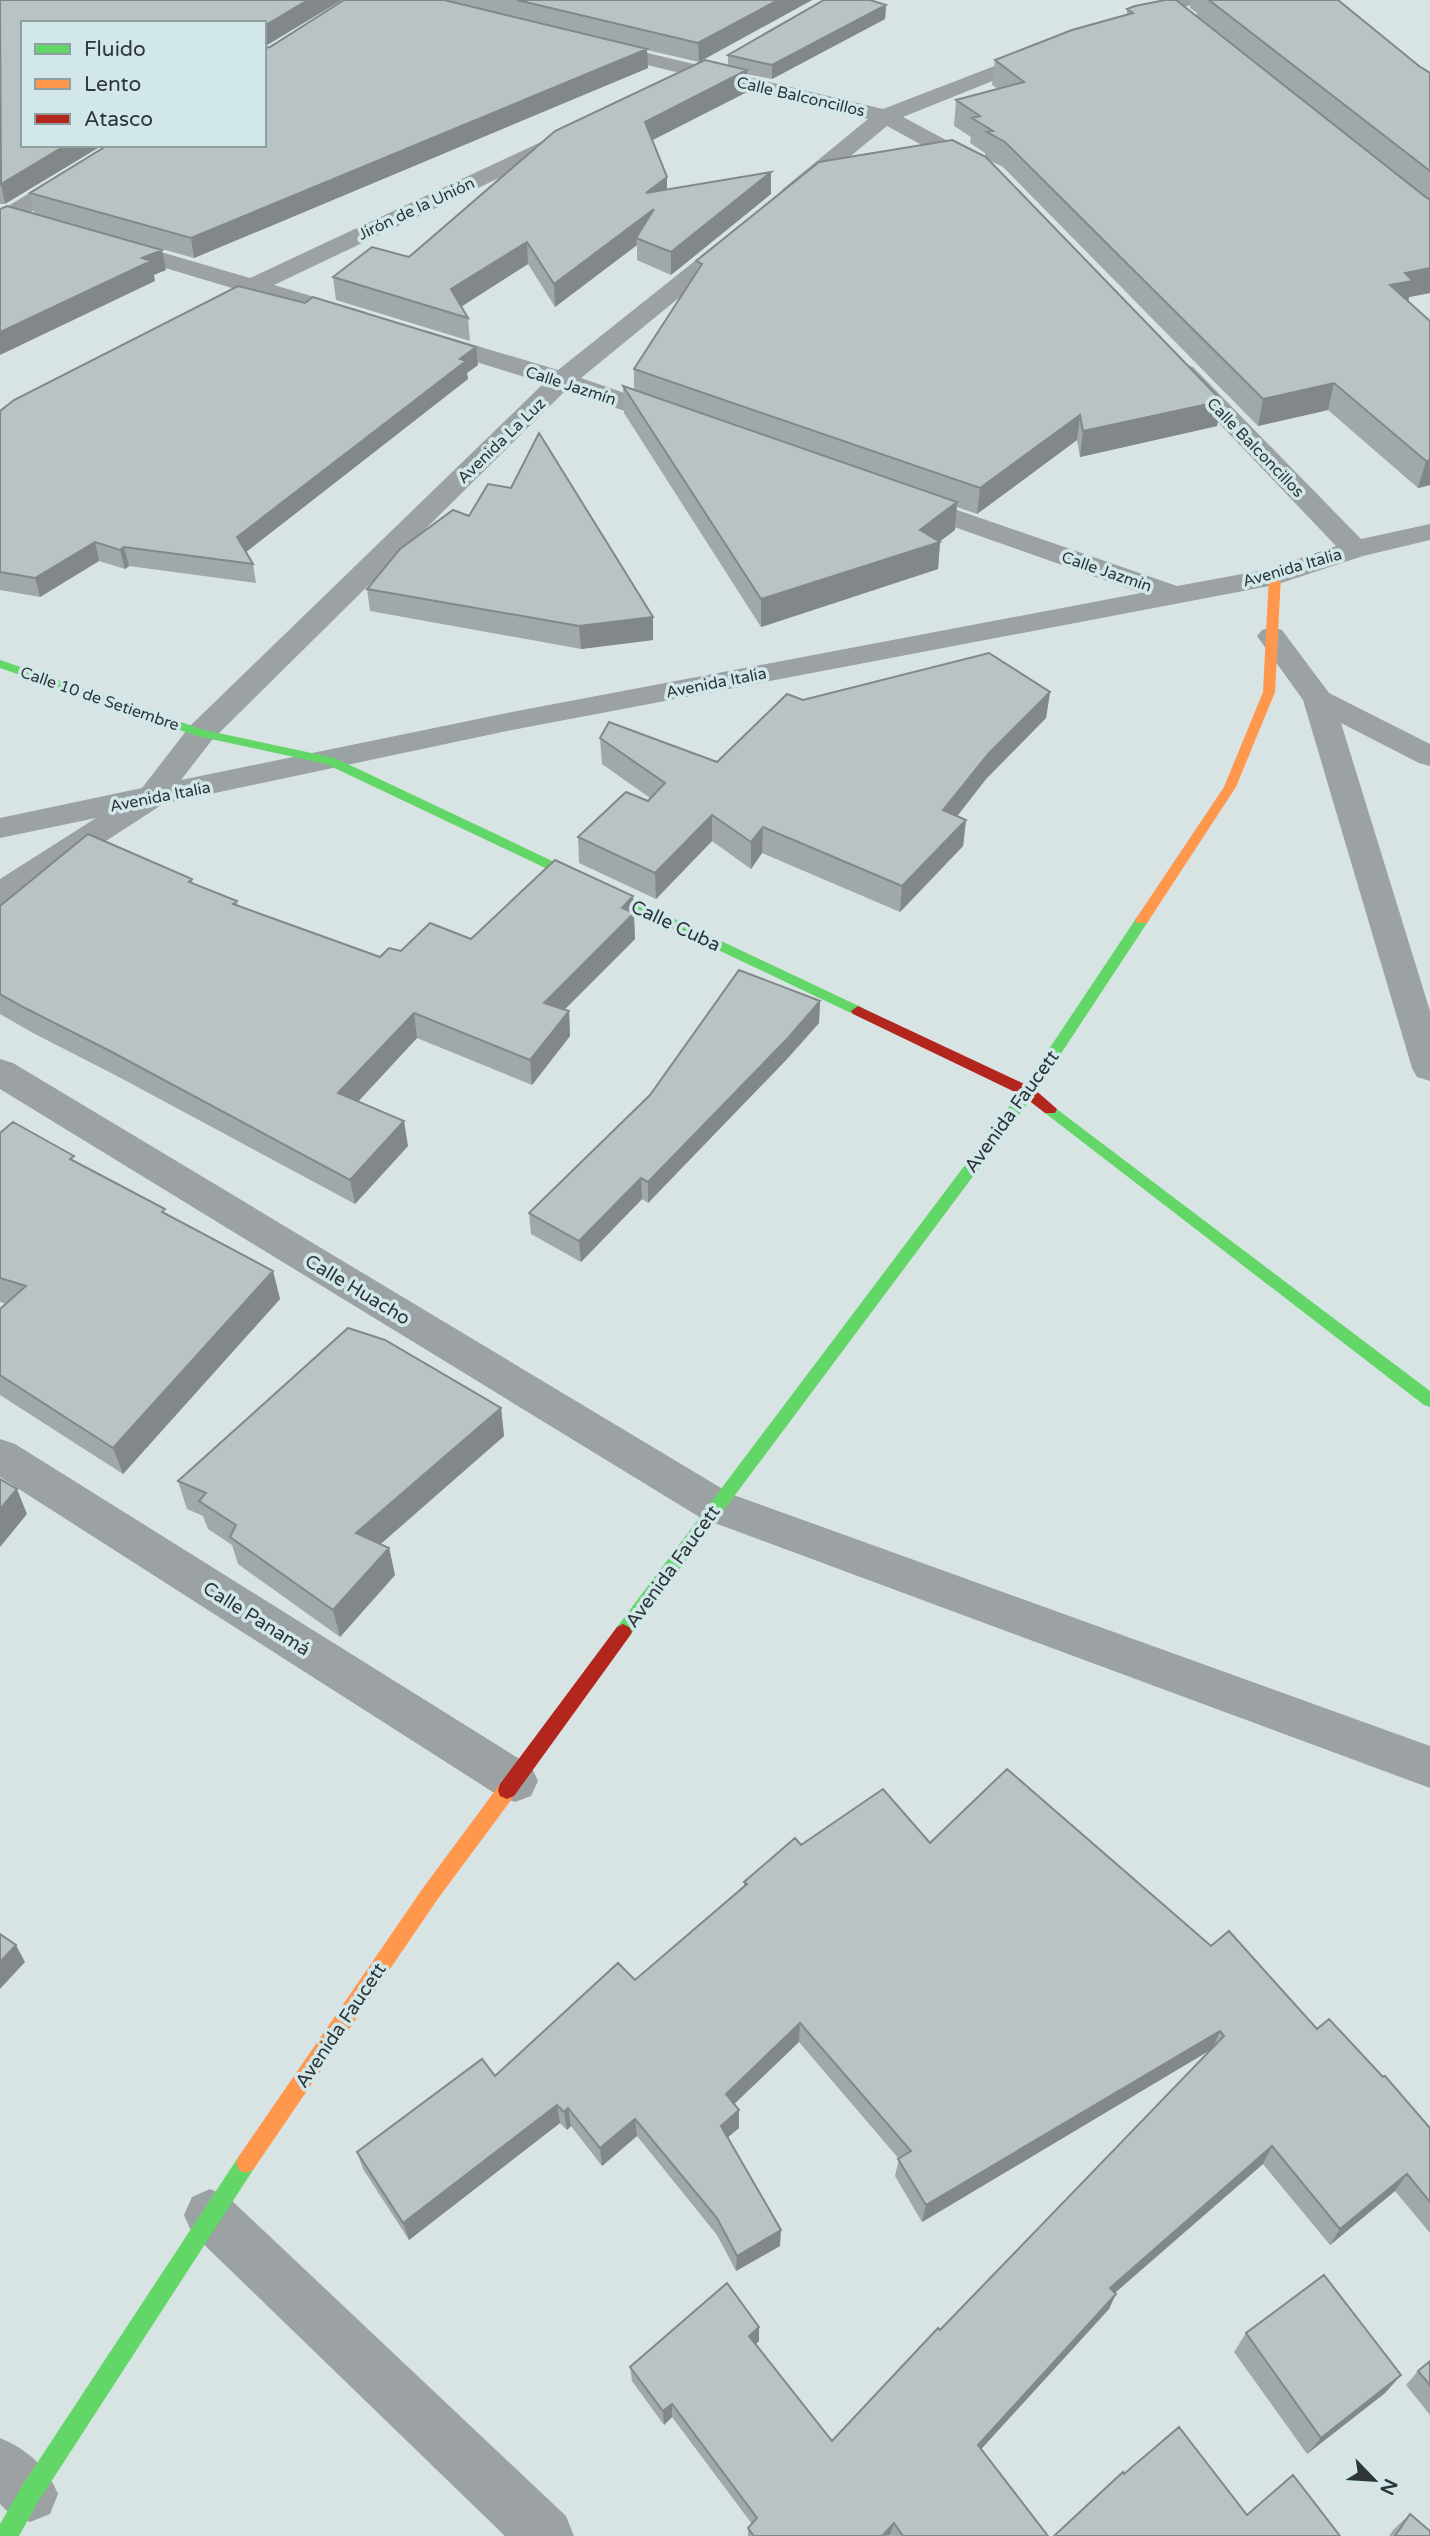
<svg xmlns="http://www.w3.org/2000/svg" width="1430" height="2536" viewBox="0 0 1430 2536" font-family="'Varela Round',sans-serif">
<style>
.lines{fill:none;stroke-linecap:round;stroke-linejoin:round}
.street{fill:#9ca2a3;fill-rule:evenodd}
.fast{fill:#63d668;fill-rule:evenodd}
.slow{fill:#ff974d;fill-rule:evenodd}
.jam{fill:#b3261e;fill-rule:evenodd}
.wall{fill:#a0a8a9}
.shaded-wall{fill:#828889}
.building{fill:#bac3c4;stroke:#828889;stroke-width:2}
.labels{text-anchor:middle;stroke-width:7;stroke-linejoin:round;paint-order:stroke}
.far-street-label{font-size:16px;fill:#2e3637;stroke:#d2e7ea}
.street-label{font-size:19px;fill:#2e3637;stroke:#d2e7ea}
</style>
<rect width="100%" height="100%" fill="#d8e3e4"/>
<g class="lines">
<path class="street" d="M1167 0H1196L1193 4 1138 24H1124L1121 20 1124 16Z
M597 41 883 109 1036 50H1050L1054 54 1050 58 903 117 989 163 992 168 989 173H973L887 126 800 198H784L780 193 784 188 868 119 590 51 586 47 590 43Z
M573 127 581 129 584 134 581 139 274 285 366 312 369 317 366 322 357 324 348 322 254 294 242 298 233 296 230 291 232 288 105 250 101 245 105 240 113 238 250 278Z
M108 145H135L132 150 8 226 0 228V211Z
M738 231 746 233 750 238 746 243 581 378 682 413 686 419 682 425 673 427 664 425 566 390 212 740 181 780 507 713 1141 593 895 506 891 500 895 494 905 492 1177 586 1269 569 1336 546 1175 377 1171 372 1175 367 1184 364 1193 367 1361 539 1430 524V540L1363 556 1275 585 507 731 163 804 12 902 0 905V879L96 818 0 838V818L142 788 190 726 544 383 419 344 415 339 419 334 428 331 437 334 558 370 730 233Z
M1272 627 1282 630 1329 693 1430 744V766L1419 763 1341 723 1430 1011V1081L1417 1077 1412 1068 1303 700 1257 636 1262 630Z
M0 1059 13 1063 731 1494 1430 1746V1788L701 1518 0 1089Z
M0 1439 15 1444 531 1766 538 1781 531 1796 515 1802 499 1796 0 1477Z
M210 2189 228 2197 566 2516 574 2536H505L192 2233 184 2215 192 2197Z
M0 2438C27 2449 47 2467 58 2494L50 2514 30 2522 10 2514 0 2504Z"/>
<path class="fast" d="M0 660 204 730 335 758 863 1008 865 1011 858 1016 853 1014 326 764 197 736 0 668Z
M1142 915 1149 920 1033 1096 629 1637 623 1640 617 1637 614 1632 617 1627 1023 1088 1137 917Z
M1050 1104 1430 1391V1407L1424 1405 1045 1113 1043 1109 1045 1105Z
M246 2153 253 2156 256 2163 253 2170 38 2502 19 2536H0V2524L22 2486 239 2156Z"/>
<path class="slow" d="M1275 572 1281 576 1275 692 1236 787 1147 923H1137L1135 920 1137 917 1224 787 1263 692 1269 576Z
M507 1781 514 1784 516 1790 514 1796 437 1900 253 2170 246 2173 239 2170 236 2163 239 2156 423 1888 500 1784Z"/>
<path class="jam" d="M858 1006 1033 1088 1057 1109 1055 1113H1045L1023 1096 853 1014 851 1011Z
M623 1624 629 1627 632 1632 629 1637 514 1796 507 1799 500 1796 498 1790 500 1784 617 1627Z"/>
</g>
<path class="wall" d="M0 0 23 23 5 204H0Z
M344 0H812L699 62 647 50 648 68 194 258 34 213 30 193 270 47Z
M1191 0H1338L1419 66 1430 73V293L1409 297 1408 301 1430 321V485L1418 488 1328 410 1258 426 1003 167 987 159 1222 401 1217 426 1080 457 1077 440 977 514 957 507 955 530 940 541 938 569 761 627 624 413 623 386 634 390V369L696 273V261L985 157V153L970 143 971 137 954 126 956 100 998 89 992 85 995 60 1127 15V9L1196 16 1197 13 1190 8Z
M886 5 885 19 772 79 747 74V92L652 140 667 177V190L771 172V194L671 275 637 260V245L555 307 528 264 461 306 468 318 470 341 336 300 333 277 409 257 728 66V55Z
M478 365 467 373 468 379 246 552 253 564 256 583 129 566 125 569 99 561 40 597 0 590V411Z
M367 589 653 617V640L581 649 370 611Z
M1050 692 1046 718 986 779 957 816 966 820 963 846 900 912 762 853 751 869 712 841 656 899 579 863 578 837 648 801 650 798 602 764 600 738 717 762 803 700Z
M192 879 193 884 237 901 238 906 380 957 401 951 471 939 633 896 635 939 565 1009 569 1011 570 1036 532 1085 417 1038 358 1101 408 1146 355 1204 117 1076 33 1033 0 1014V906Z
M820 1001 819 1023 787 1059 648 1203 642 1199 581 1262 531 1234 529 1213Z
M0 1133 77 1163 167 1214 273 1271 280 1299 123 1474 0 1395V1309L6 1304 0 1302Z
M501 1408 504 1436 381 1544 389 1548 395 1575 340 1637 238 1564 232 1545 208 1529 203 1516 187 1509 178 1481Z
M930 1843 1211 1946 1317 2029 1430 2128V2233L1395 2191 1330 2245 1263 2164 1115 2293 1109 2309 981 2449 1048 2536H891L890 2535V2536H748V2528L752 2524 672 2417 664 2425 632 2381 630 2367 759 2327V2341L756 2344 832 2441 1212 2049 922 2222 895 2176 899 2159 799 2042 734 2104 739 2128 728 2137 780 2246 736 2271 717 2235 637 2136 602 2166 571 2126 567 2130 560 2123 409 2240 363 2169 357 2152 495 2076 635 1980 744 1886V1882L801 1845Z
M1246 2333 1401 2375 1385 2393 1307 2454 1234 2352Z
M1430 2361V2415L1406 2385 1418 2371Z
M1410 2514 1430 2536H1389L1394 2529Z"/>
<path class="shaded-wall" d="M308 0H342L264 47V26Z
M778 0H812L699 62 698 43Z
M886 5 885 19 772 79V65Z
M647 49 648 68 194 258 191 238Z
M747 70V92L645 144V122Z
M66 145H103L5 204 1 184Z
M771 172V194L671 275V252Z
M667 177V200L636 238 637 245 555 307 554 284 646 193Z
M527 242 528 264 453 312 451 289Z
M162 250 166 270 154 275 155 281 0 355V332L142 258Z
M1430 268V293L1409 297 1407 307 1390 285 1405 273Z
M476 347 478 365 467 373 468 379 241 556 237 537Z
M1334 383 1328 410 1258 426 1263 399Z
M1222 401 1217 426 1080 457 1083 431Z
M1080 415 1077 440 977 514 980 488Z
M1430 460V485L1418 488 1426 461Z
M957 502 955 530 939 542H940L938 569 761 627V599L920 530Z
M95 542 99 561 40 597 35 578Z
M124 547 129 566 125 569 120 550Z
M653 617V640L581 649 579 626Z
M1050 692 1046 718 986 779 941 837 943 810 989 753Z
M712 815V841L656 899 655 873Z
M966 820 963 846 900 912 902 886Z
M763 827 762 853 751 869V842Z
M633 896 635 939 546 1028 544 1003 622 908Z
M820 1001 819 1023 787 1059 648 1203V1182Z
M569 1011 570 1036 532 1085 530 1060Z
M414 1013 417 1038 343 1118 338 1093Z
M404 1121 408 1146 355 1204 350 1180Z
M641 1178 642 1199 581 1262 579 1241Z
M273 1271 280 1299 123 1474 113 1448Z
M501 1408 504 1436 362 1560 356 1533Z
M17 1489 27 1514 0 1547V1509Z
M389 1548 395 1575 340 1637 333 1610Z
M16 1945 25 1962 0 1989V1962Z
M800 2023 799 2042 726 2112V2094Z
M1220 2031 1212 2049 922 2222 926 2205Z
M557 2105 560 2123 409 2240 403 2223Z
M568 2108 571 2126 567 2130 564 2112Z
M739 2110V2128L721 2143V2126Z
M635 2119 637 2136 602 2166 600 2148Z
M1272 2146 1263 2164 1103 2303 1110 2288Z
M1407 2174 1395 2191 1330 2245 1340 2229Z
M781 2230 780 2246 736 2271 737 2256Z
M1116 2294 1109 2309 973 2458 978 2445Z
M759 2327V2341L749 2350V2336Z
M1401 2375 1385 2393 1307 2454 1321 2438Z
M672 2404V2417L664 2425 663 2411Z
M894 2523 890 2535 882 2536Z"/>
<path class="building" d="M0 0H308L264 26V23H23V145H66L1 184Z
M344 0H444L647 49 191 238 30 193 108 145H264V48L270 47Z
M517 0H778L698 43Z
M824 0H870L886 5 772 65 728 55Z
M1165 0H1176L1427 198 1430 199V268L1405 273 1413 281 1390 285 1430 321V460L1426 461 1334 383 1263 399 1005 142 987 132 993 131 972 118 980 116 956 100 1024 82 995 60 1072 30 1133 13 1127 9 1135 6Z
M1209 0H1338L1419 66 1430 73V171Z
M705 60 747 70 645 122 667 177 646 193 771 172 671 252 636 238 654 209 554 284 527 242 451 289 468 318 333 277 372 247 409 257 555 131Z
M952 140 986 157 1222 401 1083 431 1080 415 980 488 634 369 702 264 696 261 819 162Z
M7 206 162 250 142 258 151 261 0 332V209Z
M238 286 305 303 313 297 476 347 460 359 466 361 237 537 253 564 124 547 120 550 95 542 35 578 0 572V411L14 400Z
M623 386 957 502 920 530 940 542 761 599Z
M539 433 653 617 579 626 367 589 400 549 453 510 469 516 488 484 511 488Z
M989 653 1050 692 989 753 943 810 966 820 902 886 763 827 751 842 712 815 655 873 578 837 626 792 648 801 665 783 600 738 609 722 717 762 787 694 803 700Z
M88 834 192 879 189 882 237 901 233 904 380 957 389 948 401 951 430 923 471 939 555 860 633 896 622 908 634 913 544 1003 569 1011 530 1060 414 1013 338 1093 404 1121 350 1180 110 1051 25 1008 0 994V906Z
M739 970 820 1001 788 1038 648 1182 641 1178 579 1241 529 1213 650 1095Z
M13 1122 74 1156 70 1159 165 1209 162 1212 273 1271 113 1448 0 1375V1309L26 1286 0 1278V1133Z
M348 1328 385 1340 501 1408 356 1533 389 1548 333 1610 230 1537 236 1525 199 1501 206 1493 178 1481Z
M0 1479 17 1489 0 1509Z
M1007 1769 1211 1946 1229 1931 1317 2029 1329 2019 1383 2077 1385 2076 1430 2128V2202L1407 2174 1340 2229 1272 2146 1110 2288 1116 2294 978 2445 1048 2536H903L894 2523 882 2536H754L748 2528 757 2518 672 2404 663 2411 630 2367 727 2283 759 2327 749 2336 832 2441 938 2328 940 2330 1224 2036 1220 2031 926 2205 898 2159 911 2151 800 2023 726 2094 739 2110 721 2126 781 2230 737 2256 717 2218 635 2119 600 2148 568 2108 564 2112 557 2105 403 2223 357 2152 482 2059 495 2076 618 1963 635 1980 747 1884 744 1882 795 1838 801 1845 883 1789 930 1843Z
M0 1934 16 1945 0 1962Z
M1324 2275 1401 2375 1321 2438 1246 2333Z
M1430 2361V2385L1418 2371Z
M1179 2427 1247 2515 1293 2475 1340 2536H1054L1123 2472 1124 2474Z
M1410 2514 1430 2531V2536H1395Z"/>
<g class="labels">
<g class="far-street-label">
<text transform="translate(801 96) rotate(13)" y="6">Calle Balconcillos</text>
<text transform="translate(416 208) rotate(-25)" y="6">Jirón de la Unión</text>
<text transform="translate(571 385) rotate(18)" y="6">Calle Jazmín</text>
<text transform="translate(501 440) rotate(-44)" y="6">Avenida La Luz</text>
<text transform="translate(1256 447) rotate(46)" y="6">Calle Balconcillos</text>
<text transform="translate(1292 567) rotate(-16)" y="6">Avenida Italia</text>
<text transform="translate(1107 571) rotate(19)" y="6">Calle Jazmín</text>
<text transform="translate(716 682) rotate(-11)" y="6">Avenida Italia</text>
<text transform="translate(100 698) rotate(19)" y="6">Calle 10 de Setiembre</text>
<text transform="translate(160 796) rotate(-11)" y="6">Avenida Italia</text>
</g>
<g class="street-label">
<text transform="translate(676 925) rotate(25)" y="7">Calle Cuba</text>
<text transform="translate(1011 1111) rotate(-54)" y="7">Avenida Faucett</text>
<text transform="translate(358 1289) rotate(31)" y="7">Calle Huacho</text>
<text transform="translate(672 1566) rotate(-54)" y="7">Avenida Faucett</text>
<text transform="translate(257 1618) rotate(32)" y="7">Calle Panamá</text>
<text transform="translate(340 2025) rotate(-56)" y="7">Avenida Faucett</text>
</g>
</g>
<rect x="21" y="21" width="245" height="126" fill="#d2e7ea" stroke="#90a0a2" stroke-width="2"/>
<rect x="35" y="44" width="35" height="10" fill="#63d668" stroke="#90a0a2" stroke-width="2"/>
<text x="84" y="56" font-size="21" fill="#2e3637">Fluido</text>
<rect x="35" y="79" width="35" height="10" fill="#ff974d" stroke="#90a0a2" stroke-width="2"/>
<text x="84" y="91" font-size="21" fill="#2e3637">Lento</text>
<rect x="35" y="114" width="35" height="10" fill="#b3261e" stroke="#90a0a2" stroke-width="2"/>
<text x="84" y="126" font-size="21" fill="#2e3637">Atasco</text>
<g transform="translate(1374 2480) rotate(115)" stroke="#d2e7ea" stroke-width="5" paint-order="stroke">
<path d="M0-5L12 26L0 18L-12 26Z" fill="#2e3637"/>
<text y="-10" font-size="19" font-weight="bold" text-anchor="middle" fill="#2e3637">N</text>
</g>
</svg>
